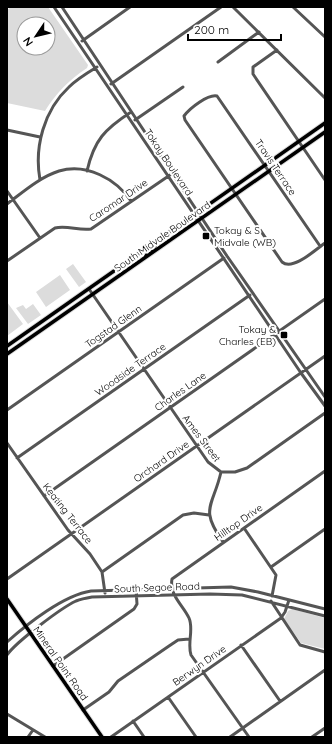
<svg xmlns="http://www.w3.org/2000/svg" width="332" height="744" viewBox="0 0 332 744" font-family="Quicksand,sans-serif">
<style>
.green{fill:#dcdcdc;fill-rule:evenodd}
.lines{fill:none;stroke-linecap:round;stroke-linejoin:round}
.major-casing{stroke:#dbdbdb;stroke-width:5.5}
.minor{stroke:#555;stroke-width:3}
.major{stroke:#000;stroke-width:3.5}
.poi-dot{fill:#000;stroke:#fff;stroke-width:1.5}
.labels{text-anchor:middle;stroke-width:4;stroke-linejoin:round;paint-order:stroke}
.street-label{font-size:10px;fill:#000;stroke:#fff}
.poi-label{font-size:10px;fill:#000;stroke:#fff;text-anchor:start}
</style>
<rect width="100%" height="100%" fill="#fff"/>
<path class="green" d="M11 7H48L88 65 87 68C69 80 56 93 45 111L7 103V10ZM24 24H48V48H24Z
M73 264 86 282 79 287 66 269Z
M60 275 70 290 46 307 36 292Z
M7 302 23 324 7 336Z
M33 304 41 315 28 324 16 308 23 305 26 309Z
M292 609 325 618V649L301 643 284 619 288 611Z"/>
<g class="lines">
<defs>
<path id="major" d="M144 258 155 246 156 241
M7 346 325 123
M7 354 325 132
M7 599 102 737"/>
</defs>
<use href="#major" class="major-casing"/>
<path class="minor" d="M54 7 301 373 325 406
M62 7 227 256 325 397
M233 7 325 98
M293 7 325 37
M82 41 130 7
M277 50 253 67V74L325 180
M218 62 259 32
M111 84 221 7
M135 120 183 87
M7 130 40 137
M87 171C94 140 105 129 131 112
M40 180C34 147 44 110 69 87 77 79 87 73 97 67
M7 191 40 238
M7 204C23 192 40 177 59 171 87 163 116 179 131 201
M320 246 217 96C208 94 190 108 184 116L185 120 282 262C293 271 315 250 325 243
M7 261 55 228C67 225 79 231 91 229L170 175
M89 289 208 462 221 472C213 507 199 508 223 542
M7 410 224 258
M7 443 68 530 90 554 102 572 105 593
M17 458 250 295
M221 472H235L247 468 325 413
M44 496 325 299
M244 528 276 575 272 596
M271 567 325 529
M102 572 183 515 194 513 209 515
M7 579 325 356
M271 601 300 645 325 652
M7 642C27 624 64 595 91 591L231 587 258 592 325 609
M241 645 280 701
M7 655C16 642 61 608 76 601 81 599 86 598 92 597L210 594 242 595 325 616
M53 666 134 609 137 604 136 590
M168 697 196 737
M83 710 109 692 118 681 169 646 178 640 189 639
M7 714 45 737
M133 721 144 737
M28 737 33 730
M111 737 281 618 285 612 289 600
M230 737 325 670
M249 737 191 655C187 643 194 629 189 618 183 605 169 595 172 579L325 471
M312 737 325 728"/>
<use href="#major" class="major"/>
</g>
<g class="poi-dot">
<rect x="202" y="232" width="8" height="8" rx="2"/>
<rect x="280" y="331" width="8" height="8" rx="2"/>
</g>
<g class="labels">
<g class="street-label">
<text transform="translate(169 162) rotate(56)" y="4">Tokay Boulevard</text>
<text transform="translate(276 167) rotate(56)" y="4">Travis Terrace</text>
<text transform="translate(118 200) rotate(-34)" y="4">Caromar Drive</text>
<text transform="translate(162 236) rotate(-35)" y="4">South Midvale Boulevard</text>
<text transform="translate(113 326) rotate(-35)" y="4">Togstad Glenn</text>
<text transform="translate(130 369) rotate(-35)" y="4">Woodside Terrace</text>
<text transform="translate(180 391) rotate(-35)" y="4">Charles Lane</text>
<text transform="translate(202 438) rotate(53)" y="4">Ames Street</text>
<text transform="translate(161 461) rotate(-35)" y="4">Orchard Drive</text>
<text transform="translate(68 513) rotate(52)" y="4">Keating Terrace</text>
<text transform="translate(238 522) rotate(-35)" y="4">Hilltop Drive</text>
<text transform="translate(157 587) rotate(-2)" y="4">South Segoe Road</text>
<text transform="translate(61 663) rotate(55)" y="4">Mineral Point Road</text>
<text transform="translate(199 665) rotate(-35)" y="4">Berwyn Drive</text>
</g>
<g class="poi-label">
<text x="214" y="234">Tokay &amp; S<tspan x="214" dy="12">Midvale (WB)</tspan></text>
<text x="276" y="333" text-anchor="end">Tokay &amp;<tspan x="276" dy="12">Charles (EB)</tspan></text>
</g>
</g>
<rect width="332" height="744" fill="none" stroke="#000000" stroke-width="16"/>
<g transform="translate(36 36) rotate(235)"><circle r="19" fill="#ffffff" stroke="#999999"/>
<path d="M0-3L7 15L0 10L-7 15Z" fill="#000000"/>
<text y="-6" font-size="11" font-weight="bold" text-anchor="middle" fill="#000000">N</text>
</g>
<path d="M188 34v6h93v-6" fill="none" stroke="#000000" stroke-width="2"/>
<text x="194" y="34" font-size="12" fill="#000000" stroke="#ffffff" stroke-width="3" paint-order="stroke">200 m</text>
</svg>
